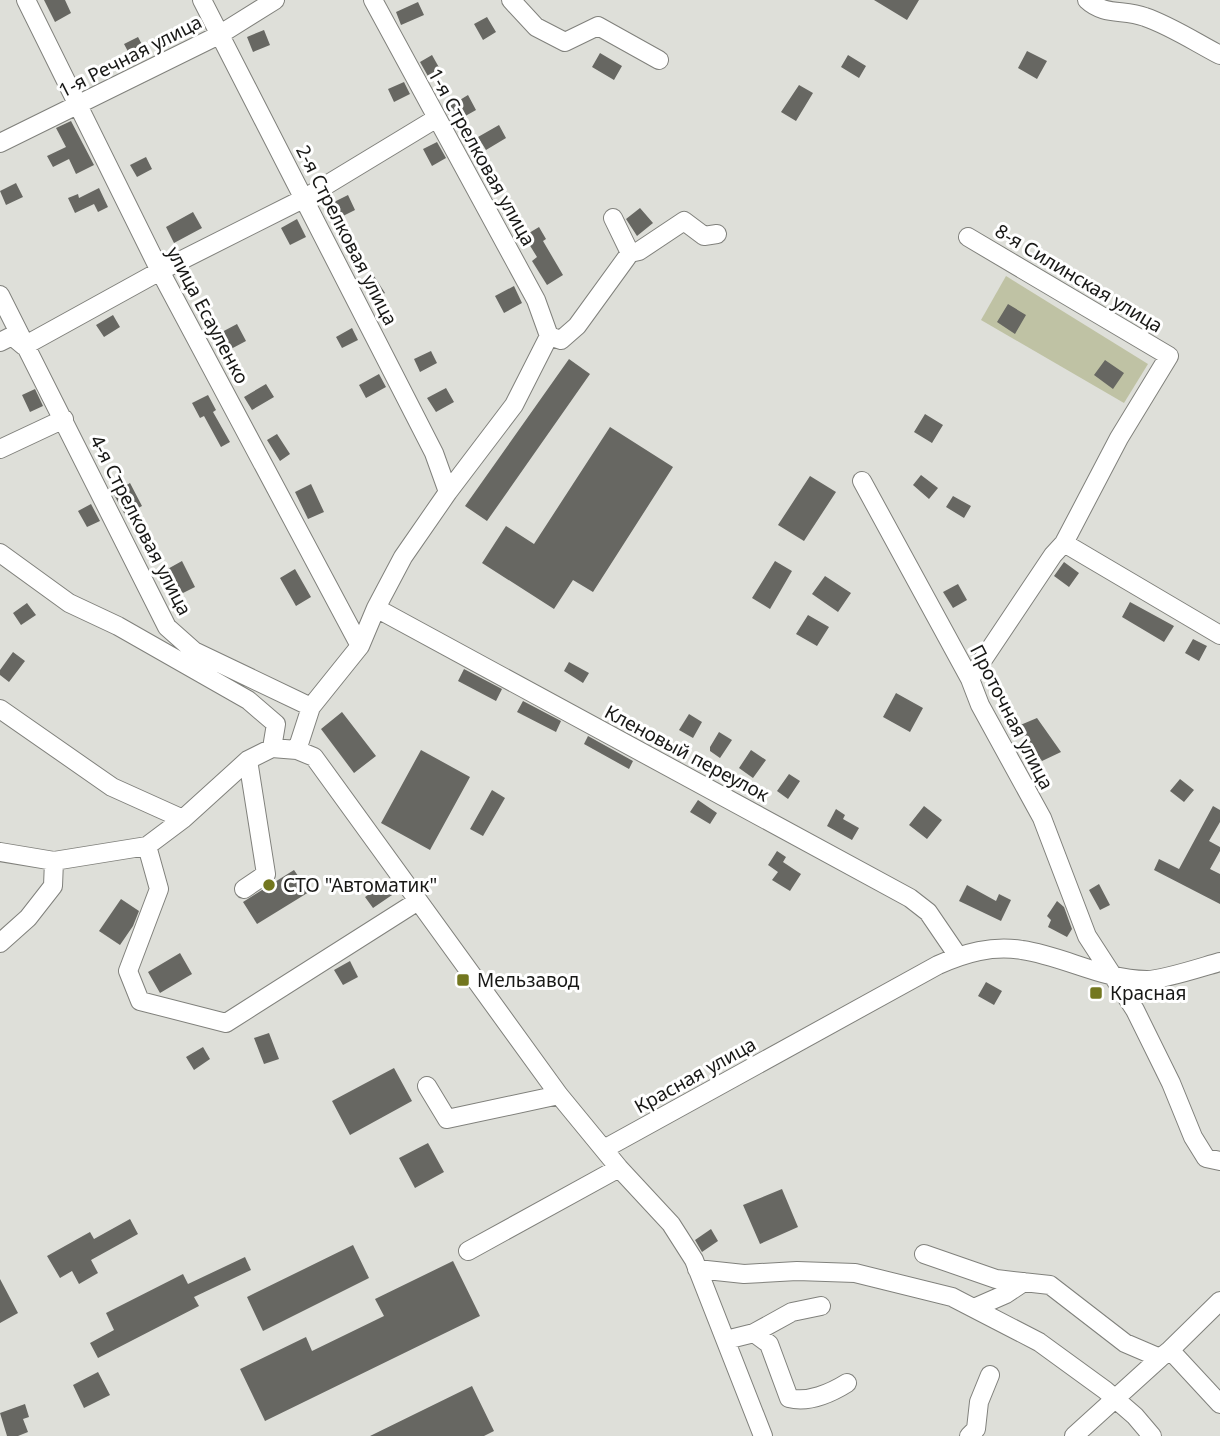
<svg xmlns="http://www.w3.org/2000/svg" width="1220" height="1436" viewBox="0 0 1220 1436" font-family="'Noto Sans',sans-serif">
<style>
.green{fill:#bfc2a4}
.building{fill:#676762}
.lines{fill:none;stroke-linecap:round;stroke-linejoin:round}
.minor-casing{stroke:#80817c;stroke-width:20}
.minor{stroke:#fff;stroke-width:18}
.poi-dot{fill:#73771f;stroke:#fff;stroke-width:2.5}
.labels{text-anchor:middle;stroke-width:6;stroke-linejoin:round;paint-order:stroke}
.street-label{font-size:19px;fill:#181816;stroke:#fff}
.poi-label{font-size:19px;fill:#181816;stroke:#fff;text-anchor:start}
</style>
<rect width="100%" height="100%" fill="#dedfd9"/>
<path class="green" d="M1006 276 1148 364 1124 403 981 320Z"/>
<path class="building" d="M44 0H65L71 13 55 22Z
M874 0H919L907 20Z
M418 2 424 15 401 25 396 12Z
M487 17 496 32 483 40 474 24Z
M264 30 270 45 253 52 247 37Z
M138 37 146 52 132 59 124 44Z
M1027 51 1047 61 1037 79 1018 68Z
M600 53 622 66 614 80 592 67Z
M432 55 441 71 429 78 420 62Z
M848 55 866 66 859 78 841 67Z
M404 82 410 94 394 102 388 89Z
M799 85 813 93 796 121 781 112Z
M468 95 476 110 453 123 445 109Z
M71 121 94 165 76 174 69 159 53 167 47 156 66 147 56 128Z
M499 125 506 138 486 150 478 137Z
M437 142 446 158 432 166 423 149Z
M146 157 152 169 137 177 130 165Z
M16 183 23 197 6 205 0 191Z
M99 188 108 207 98 212 94 204 75 213 68 198 78 194 79 198Z
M348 195 355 210 341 217 334 202Z
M640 208 653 223 637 236 626 219Z
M193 212 202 228 174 243 166 227Z
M297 219 306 237 290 245 281 228Z
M539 227 546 239 543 241 563 275 547 285 532 261 537 257 524 236Z
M374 276 385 293 373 300 362 282Z
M514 286 522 303 504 313 495 296Z
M1008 304 1026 315 1015 334 997 322Z
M113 315 120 327 104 337 96 325Z
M237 324 246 341 229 350 220 333Z
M352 328 358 340 342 348 336 337Z
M431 351 437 363 420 372 414 359Z
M569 359 590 374 487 521 465 506Z
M1105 360 1124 373 1113 389 1094 375Z
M379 374 386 387 366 398 359 385Z
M266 384 274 397 252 410 244 397Z
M446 388 454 402 436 412 427 398Z
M35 389 43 406 30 412 22 395Z
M208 395 216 410 213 412 230 442 221 447 204 416 200 418 192 403Z
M925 414 943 425 932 443 914 432Z
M610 427 673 467 593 592 573 580 554 609 482 563 506 526 534 544Z
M277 434 290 454 280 461 267 440Z
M921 475 938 488 929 499 913 485Z
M810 476 836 492 804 541 778 525Z
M130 483 142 506 125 515 113 493Z
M311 484 324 512 308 519 295 492Z
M953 496 971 506 964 518 946 507Z
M91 504 100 521 87 527 78 511Z
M182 561 195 587 177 596 164 571Z
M775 561 792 571 770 609 752 598Z
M1064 562 1079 573 1069 587 1054 576Z
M295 569 311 597 296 606 280 578Z
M825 576 851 593 838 612 812 594Z
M958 584 967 600 953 608 943 592Z
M1130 602 1174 626 1164 642 1122 617Z
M27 603 36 615 21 625 13 613Z
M808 615 829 627 817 646 796 634Z
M1193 639 1207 646 1199 661 1185 653Z
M13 652 25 661 9 682 0 675V670Z
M569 662 589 673 583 683 564 671Z
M464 669 502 689 496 701 458 681Z
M896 693 923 708 910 732 883 717Z
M523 701 561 721 556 732 517 712Z
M342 712 376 756 354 773 321 729Z
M689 714 702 722 693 738 679 730Z
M1037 718 1061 752 1042 761 1018 726Z
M719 732 732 740 720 758 710 751V747Z
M588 736 633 761 629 769 584 744Z
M421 750 470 777 430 850 381 823Z
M751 750 766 760 753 778 739 768Z
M789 774 800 781 788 799 777 791Z
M1180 779 1194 790 1184 802 1170 791Z
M492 790 505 798 483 836 470 829Z
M698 800 717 813 710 824 690 812Z
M924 806 942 820 927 839 909 825Z
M1213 806 1220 810V822L1209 841 1220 847V851L1210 869 1220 874V904L1154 870 1159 859 1179 869Z
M836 809 845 815 843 819 859 828 852 840 827 826Z
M777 851 786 857 783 862 801 874 790 891 772 880 778 872 768 865Z
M294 870 309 892 257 924 243 902Z
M387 882 395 893 373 908 365 897Z
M1099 884 1110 905 1100 910 1089 890Z
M967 885 996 901 999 894 1011 900 1001 921 959 901Z
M121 899 139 911 133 926 120 945 99 931Z
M1057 901 1064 907 1072 929 1067 937 1048 927 1051 920 1047 916Z
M180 953 192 974 160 993 148 972Z
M350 961 358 977 343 985 334 970Z
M986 982 1002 991 994 1005 978 996Z
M269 1033 279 1059 264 1064 254 1038Z
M203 1047 210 1059 194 1070 186 1057Z
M394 1068 412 1101 350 1135 332 1101Z
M428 1143 444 1172 415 1188 399 1158Z
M782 1189 798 1227 760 1244 743 1205Z
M130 1219 138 1234 91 1260 98 1273 79 1284 72 1271 60 1278 47 1256 90 1232 94 1239Z
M711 1229 718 1241 702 1252 695 1240Z
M353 1245 369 1278 263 1331 247 1297Z
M245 1257 251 1270 194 1297 199 1306 98 1358 90 1343 114 1330 106 1313 183 1274 188 1284Z
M453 1261 480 1316 265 1421 240 1369 306 1337 312 1351 384 1316 375 1299Z
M0 1279 18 1313 0 1323Z
M98 1372 110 1395 84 1408 73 1385Z
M472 1386 494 1431 484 1436H370Z
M25 1404 29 1417 23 1419 28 1432 18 1436H7L0 1413Z"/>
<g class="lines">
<defs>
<path id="minor" d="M26 0 160 271 360 646
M202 0 434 453 448 492
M373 0 536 300 549 336
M511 0 536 27 565 42 598 26 659 60
M1087 0C1104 16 1124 9 1145 17 1171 26 1195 42 1220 55
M0 143 219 35 275 0
M613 218 630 253
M968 237 1169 356 1119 438 1064 543
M0 295 167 627 194 651 311 707
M549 336 561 340 577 326 630 253 639 251 684 221 704 236 717 234
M0 342 12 336 24 346 160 271 305 198 437 118
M0 449 64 419
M862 481 970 679 980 705 1042 818 1087 936 1135 1010 1171 1083 1193 1137 1206 1158 1220 1161
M0 553 69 603 118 626 248 700 276 724 272 748
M376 608 910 898 928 912 958 956
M970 679 1053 555 1064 543 1220 635
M0 709 112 787 183 819
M297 750 311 707 360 646 376 608 403 557 448 492 514 405 549 336
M147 846 159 889 128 971 140 1001 226 1023 418 901
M0 852 54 861 147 846 183 819 248 760 272 748 297 750 314 757 559 1095 619 1168 671 1224 694 1260 763 1436
M244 889 266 874 248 760
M0 943 28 918 53 886 54 861
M427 1086 447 1119 559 1095
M604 1149 938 965C965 953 992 945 1022 950 1064 956 1103 980 1147 980 1163 980 1202 967 1220 962
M468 1251 619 1168
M924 1254 996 1279 1050 1285 1125 1343 1160 1358 1170 1350
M697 1269 744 1274 797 1271 855 1273 952 1297 1039 1342 1105 1390 1135 1416 1152 1436
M1220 1301 1170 1350 1220 1404
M974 1308 1006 1294 1024 1282
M754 1333 792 1312 821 1306
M726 1340 754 1333 769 1344 789 1398C808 1403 831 1393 847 1383
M969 1436 976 1429 979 1402 990 1375
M1074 1436 1160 1358"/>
</defs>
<use href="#minor" class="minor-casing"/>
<use href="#minor" class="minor"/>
</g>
<g class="poi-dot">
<circle cx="269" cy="885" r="7"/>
<rect x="456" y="973" width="14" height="14" rx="3.5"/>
<rect x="1089" y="986" width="14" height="14" rx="3.5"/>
</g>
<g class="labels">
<g class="street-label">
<text transform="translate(130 56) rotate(-27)" y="7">1-я Речная улица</text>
<text transform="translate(482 157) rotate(61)" y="7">1-я Стрелковая улица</text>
<text transform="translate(347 235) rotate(63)" y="7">2-я Стрелковая улица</text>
<text transform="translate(1079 278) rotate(31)" y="7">8-я Силинская улица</text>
<text transform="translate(208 315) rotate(62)" y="7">улица Есауленко</text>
<text transform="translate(141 525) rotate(63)" y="7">4-я Стрелковая улица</text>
<text transform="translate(1012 717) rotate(63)" y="7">Проточная улица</text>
<text transform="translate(687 753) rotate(28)" y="7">Кленовый переулок</text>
<text transform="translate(695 1075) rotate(-29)" y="7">Красная улица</text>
</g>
<g class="poi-label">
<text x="283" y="892">СТО "Автоматик"</text>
<text x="477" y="987">Мельзавод</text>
<text x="1110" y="1000">Красная</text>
</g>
</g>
</svg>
